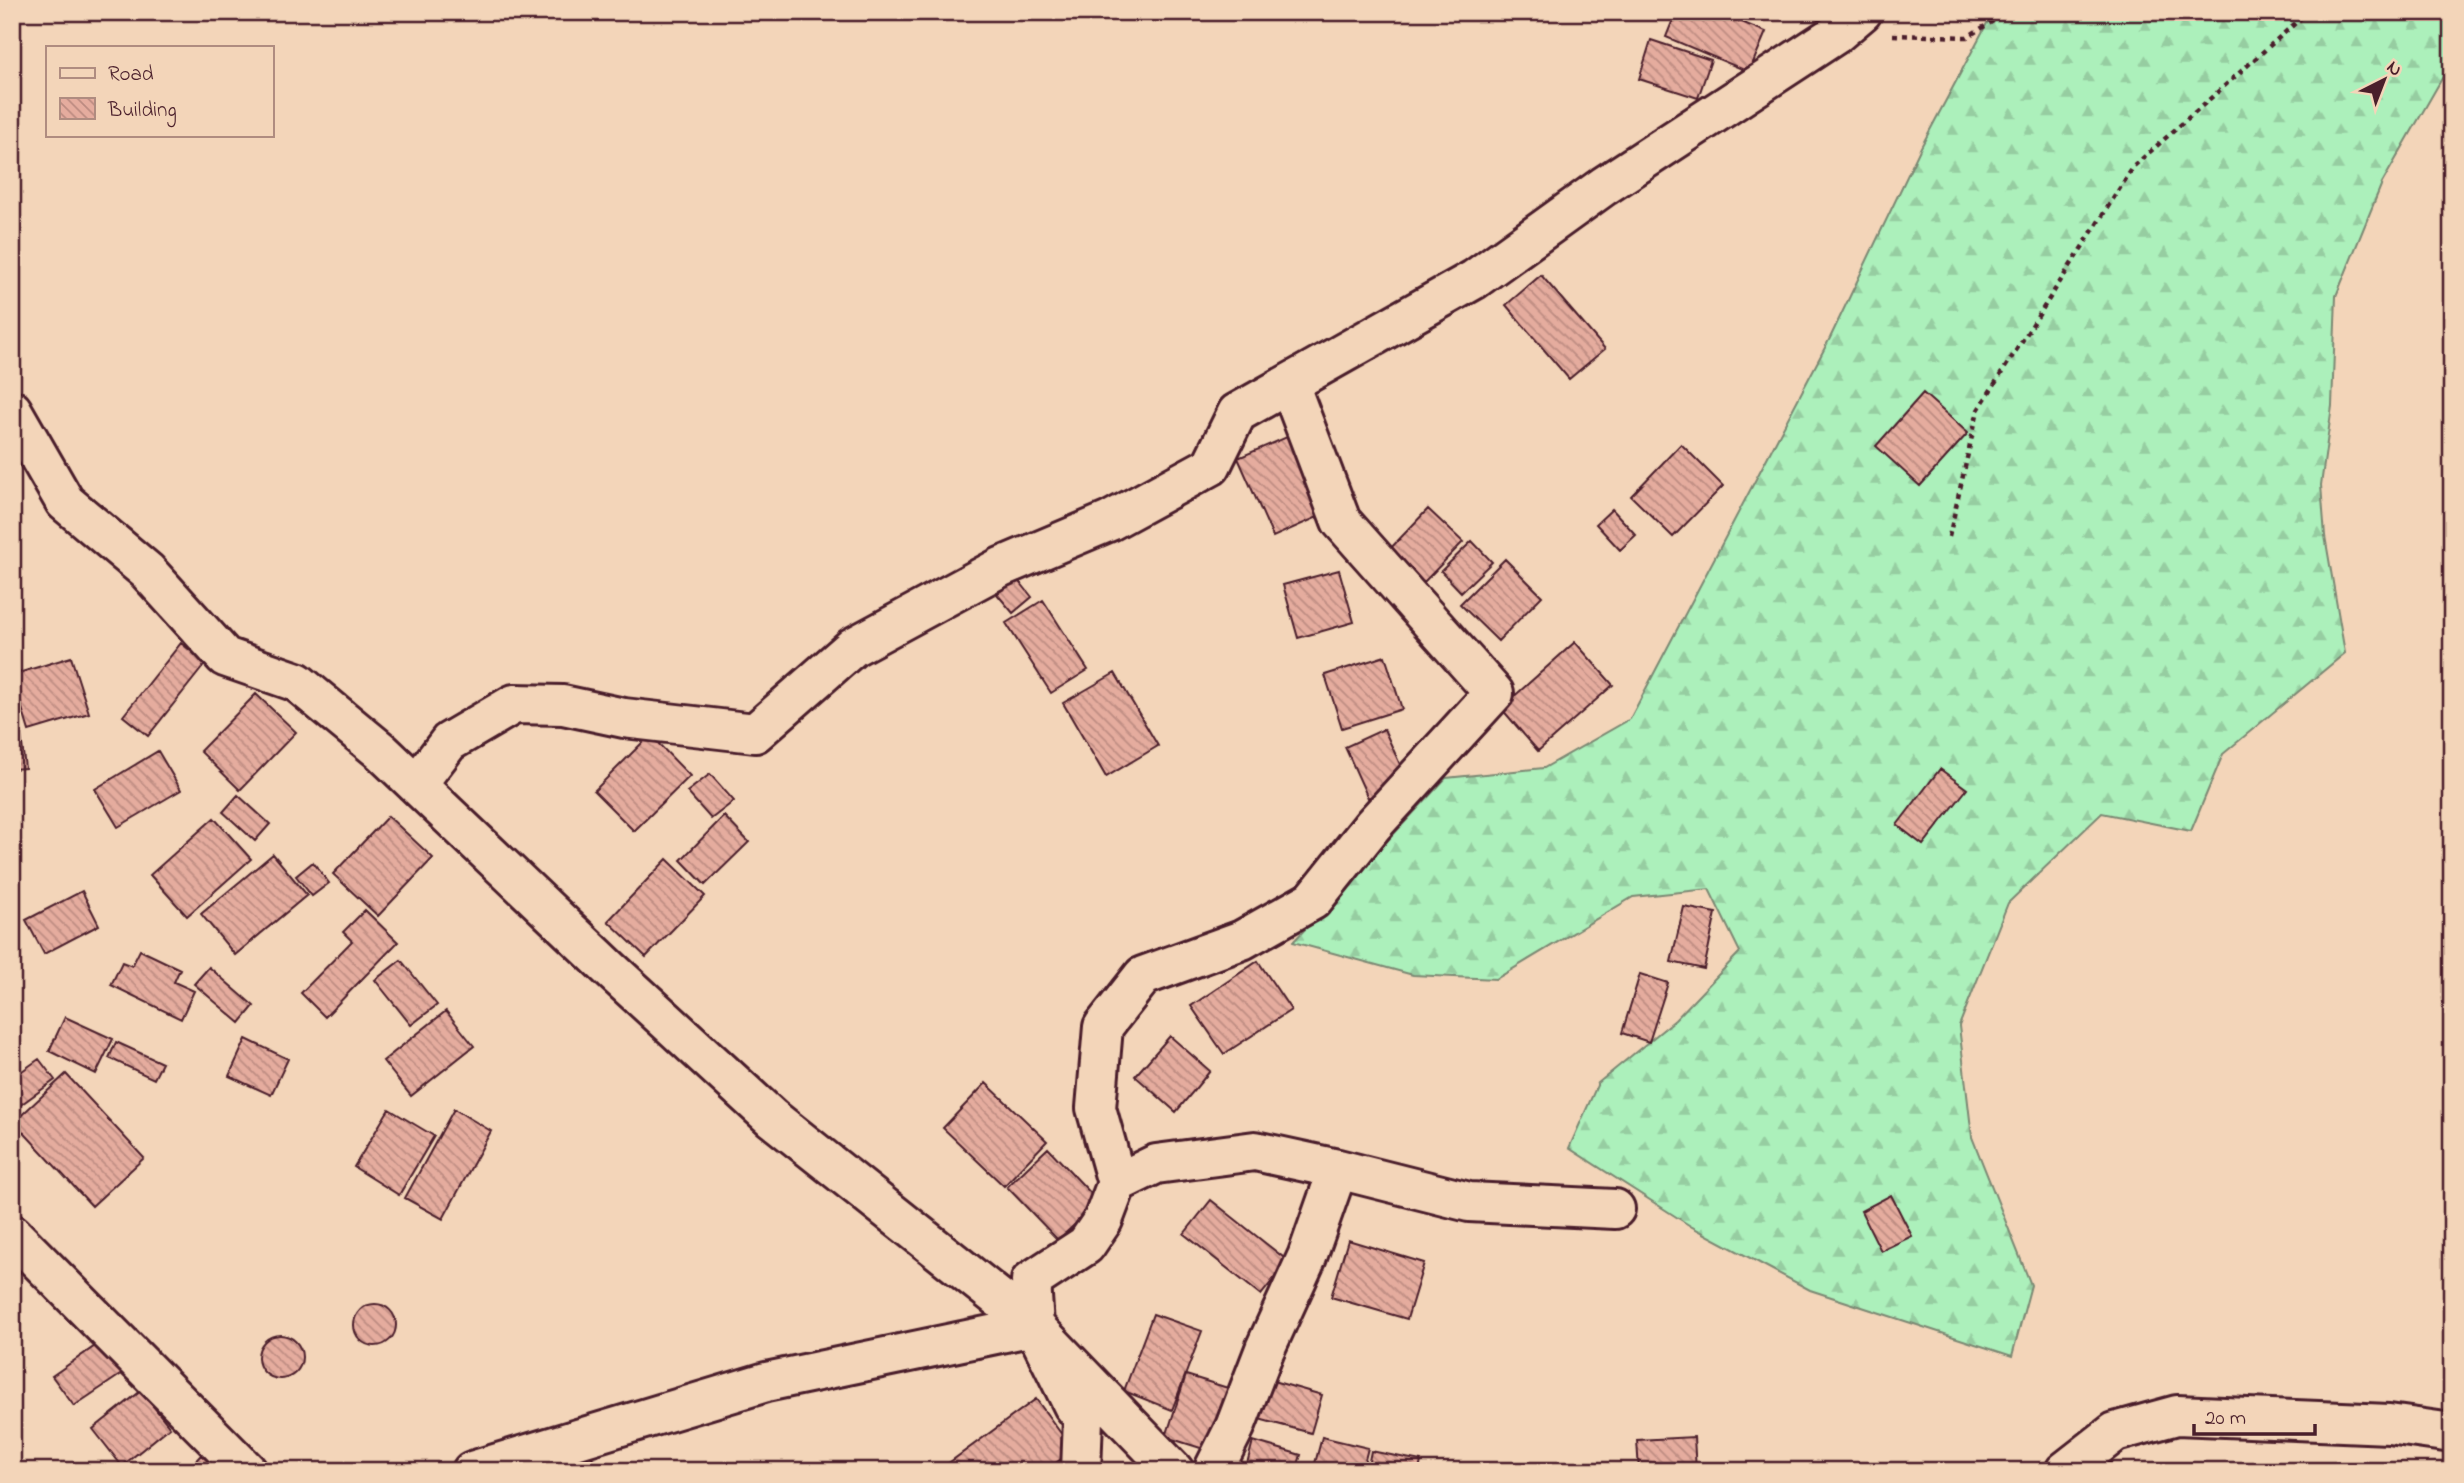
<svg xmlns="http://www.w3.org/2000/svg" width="2464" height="1483" viewBox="0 0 2464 1483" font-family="'Indie Flower',sans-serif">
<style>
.forest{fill:url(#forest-firs);stroke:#7b8873;stroke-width:2}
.building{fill:url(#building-back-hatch);stroke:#4a1f2b;stroke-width:2}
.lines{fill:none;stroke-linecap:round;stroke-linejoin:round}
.minor-casing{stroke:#4a1f2b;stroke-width:44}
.path{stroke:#4a1f2b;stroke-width:4.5;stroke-dasharray:5 5;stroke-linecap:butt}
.minor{stroke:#f3d5b9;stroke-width:38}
</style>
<defs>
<pattern id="forest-firs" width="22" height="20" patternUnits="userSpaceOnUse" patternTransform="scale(1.75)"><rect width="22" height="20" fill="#acf0bb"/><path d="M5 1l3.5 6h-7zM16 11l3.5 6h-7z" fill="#96cda1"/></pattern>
<pattern id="building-back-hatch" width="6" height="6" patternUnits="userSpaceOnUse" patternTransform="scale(1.75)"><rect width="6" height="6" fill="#e5ac9e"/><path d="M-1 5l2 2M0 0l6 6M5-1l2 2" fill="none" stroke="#bc8b81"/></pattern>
</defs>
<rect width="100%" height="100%" fill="#f3d5b9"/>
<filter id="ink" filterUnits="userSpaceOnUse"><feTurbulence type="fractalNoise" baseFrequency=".0143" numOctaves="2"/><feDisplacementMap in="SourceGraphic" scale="14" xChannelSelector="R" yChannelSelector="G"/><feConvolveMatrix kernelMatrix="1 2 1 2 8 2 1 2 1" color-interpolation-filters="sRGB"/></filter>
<g filter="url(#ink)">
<path class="forest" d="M1993 12H2452V61L2382 183 2336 296 2332 406 2321 485 2325 536 2345 653 2223 754 2191 831 2102 813 2008 903 1959 1026 1972 1137 2031 1285 2012 1356 1810 1290 1692 1227 1569 1148 1598 1083 1675 1020 1740 952 1709 889 1633 897 1496 979 1413 975 1293 942 1446 778 1544 768 1630 719 1830 338 1921 147Z"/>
<path class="building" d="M1676 12H1717L1766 32 1749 72 1666 37Z
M2210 12H2231L2213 20Z
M1651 40 1711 60 1698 98 1639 79Z
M1541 275 1605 349 1569 379 1506 305Z
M1923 393 1968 433 1920 486 1876 446Z
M1294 434 1329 512 1273 537 1238 458Z
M1681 444 1723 486 1673 537 1631 496Z
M1428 509 1463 542 1422 584 1388 551Z
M1612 509 1636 535 1620 550 1596 524Z
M1472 541 1492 562 1461 592 1441 571Z
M1505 559 1542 596 1498 641 1460 604Z
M1339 570 1354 622 1298 638 1283 585Z
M1016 577 1032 597 1013 613 997 594Z
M1043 600 1088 670 1051 693 1006 623Z
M1575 642 1613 685 1538 751 1501 708Z
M181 643 206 663 148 736 123 716Z
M1385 656 1402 709 1342 728 1325 675Z
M71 657 89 713 29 731 12 675Z
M1115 673 1158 746 1106 777 1063 703Z
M256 694 296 732 240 790 200 751Z
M18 712 25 768 12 769V713Z
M1384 729 1407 780 1368 798 1345 747Z
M650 735 690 776 634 831 594 791Z
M158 751 181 790 118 827 95 789Z
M1940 769 1967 789 1923 845 1897 825Z
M710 774 734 801 711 819 687 792Z
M238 795 270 824 255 841 223 812Z
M388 816 433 858 378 916 333 874Z
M724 816 749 842 705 885 681 860Z
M214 818 251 859 187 916 150 875Z
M273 854 307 895 235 955 201 914Z
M667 859 705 896 646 957 608 921Z
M313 862 329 883 312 896 296 876Z
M82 891 99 925 44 954 26 920Z
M1684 907 1716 913 1704 969 1671 962Z
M365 910 398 942 325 1017 301 993 352 941 343 932Z
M140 950 180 969 174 982 194 991 181 1019 111 985 122 962 132 966Z
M401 960 437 1005 411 1025 375 980Z
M1258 961 1291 1010 1224 1054 1191 1006Z
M209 967 254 1006 240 1023 194 984Z
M1640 974 1668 983 1649 1042 1622 1033Z
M446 1011 474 1046 411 1096 383 1061Z
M65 1017 113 1039 96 1074 49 1051Z
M1170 1036 1210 1071 1176 1112 1135 1076Z
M246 1039 288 1059 271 1095 229 1076Z
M116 1042 162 1063 154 1079 109 1058Z
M39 1059 55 1080 12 1111V1078Z
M66 1074 144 1158 92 1206 14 1122Z
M986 1083 1047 1141 1004 1186 943 1128Z
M389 1109 434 1136 399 1195 354 1167Z
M454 1109 491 1131 443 1219 405 1198Z
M1048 1148 1099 1202 1058 1240 1007 1187Z
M1891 1195 1912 1236 1881 1251 1861 1211Z
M1211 1200 1288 1261 1261 1295 1184 1234Z
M1348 1240 1424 1263 1407 1319 1331 1297Z
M354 1325a21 21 0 1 1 42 0a21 21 0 1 1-42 0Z
M1153 1314 1202 1331 1172 1410 1124 1391Z
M258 1357a22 22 0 1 1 44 0a22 22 0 1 1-44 0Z
M101 1342 123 1373 74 1406 52 1376Z
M1186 1375 1231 1389 1210 1451 1166 1437Z
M1266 1379 1322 1395 1311 1433 1255 1418Z
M141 1391 170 1427 122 1466 93 1429Z
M1036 1399 1073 1450 1045 1471H951L946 1465Z
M1322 1437 1368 1448 1362 1471H1313Z
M1694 1437 1696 1471H1639L1637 1440Z
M1253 1441 1301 1455 1296 1471H1245Z
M582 1445 603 1471H549Z
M1371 1451 1421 1461 1419 1471H1367Z
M201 1455 219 1471H186Z
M2303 1464H2353V1471H2303Z
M2196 1468 2247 1470V1471H2196Z"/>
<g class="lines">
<defs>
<path id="minor" d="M1289 384 1341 521 1494 693 1373 825 1313 900 1242 940 1143 976 1103 1027 1096 1108 1117 1183 1156 1164 1255 1151 1338 1169
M12 410 65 502 147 571 225 657 297 682 382 752 611 970 772 1118 1034 1326 1174 1471
M417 784 449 742 514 704 563 705 624 718 755 733 853 647 1001 567 1110 521 1211 466 1237 413 1475 279 1604 186 1836 34 1862 12
M12 1234 247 1471
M472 1471 766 1382 1034 1326
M1081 1471 1083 1418 1073 1405 1034 1326 1031 1281 1086 1245 1103 1220 1117 1183
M1213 1471 1235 1427 1265 1349 1307 1257 1338 1169 1469 1202 1615 1209
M2065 1471 2115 1432 2177 1415 2389 1424 2452 1433"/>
</defs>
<use href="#minor" class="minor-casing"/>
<path class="path" d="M1893 35 1967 37 2008 12
M1949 537 1978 410 2134 166 2308 12"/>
<use href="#minor" class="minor"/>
</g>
</g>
<rect width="2464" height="1483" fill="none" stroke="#f3d5b9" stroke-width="42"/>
<rect x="21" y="21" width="2422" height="1441" fill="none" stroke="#4a1f2b" stroke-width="2.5" filter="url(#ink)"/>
<rect x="46" y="46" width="228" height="91" fill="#f3d5b9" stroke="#af8c80" stroke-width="2"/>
<rect x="60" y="68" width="35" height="10" fill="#f3d5b9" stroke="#af8c80" stroke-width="2"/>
<text x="108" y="80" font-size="21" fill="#4a1f2b">Road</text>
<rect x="60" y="98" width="35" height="21" fill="url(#building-back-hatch)" stroke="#af8c80" stroke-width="2"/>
<text x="108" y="116" font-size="21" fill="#4a1f2b">Building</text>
<g transform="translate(2384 80) rotate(42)" stroke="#f3d5b9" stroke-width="5" paint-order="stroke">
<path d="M0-5L12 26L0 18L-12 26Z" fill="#4a1f2b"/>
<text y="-10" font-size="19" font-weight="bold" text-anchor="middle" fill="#4a1f2b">N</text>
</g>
<path d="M2194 1424v10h121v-10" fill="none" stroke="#4a1f2b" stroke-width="3.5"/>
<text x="2205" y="1424" font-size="21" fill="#4a1f2b" stroke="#f3d5b9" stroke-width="5" paint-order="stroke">20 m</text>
</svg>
